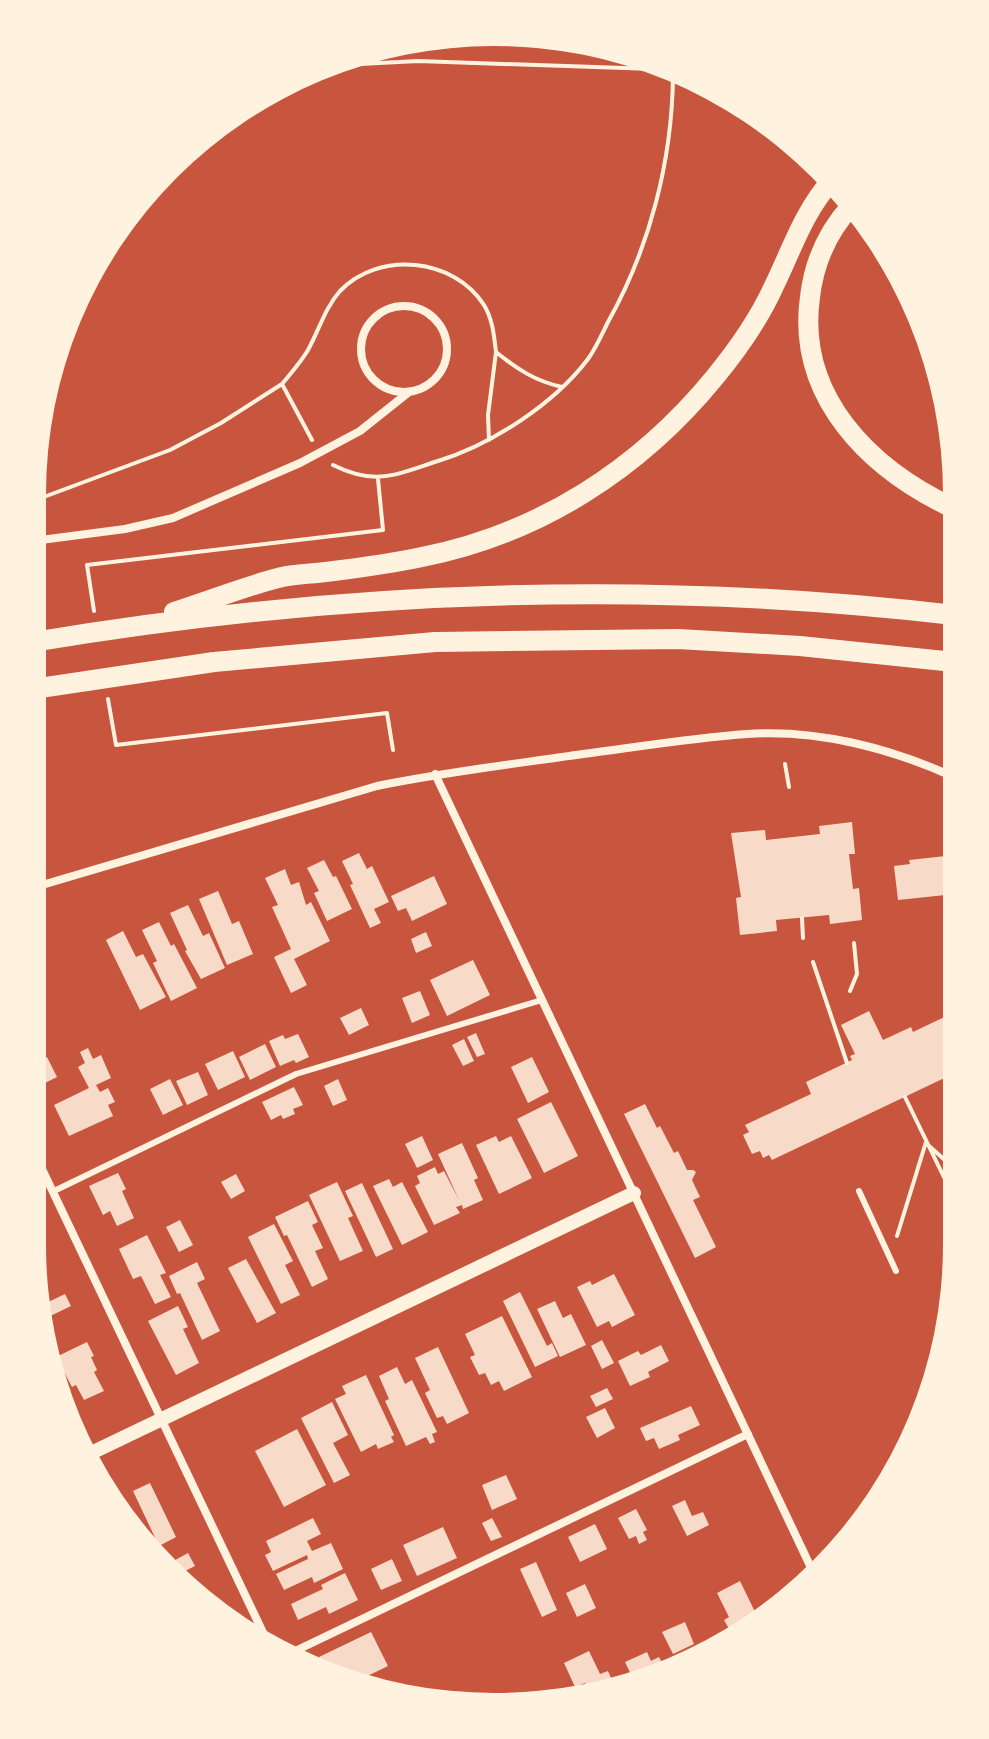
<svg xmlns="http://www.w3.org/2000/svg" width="989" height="1739" viewBox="0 0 989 1739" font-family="Jost,sans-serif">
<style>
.building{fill:#f7dbc8}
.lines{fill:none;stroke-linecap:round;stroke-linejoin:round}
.path{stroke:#fff3e0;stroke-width:4}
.service{stroke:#fff3e0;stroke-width:6}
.minor{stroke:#fff3e0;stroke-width:8}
.tertiary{stroke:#fff3e0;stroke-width:14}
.motorway{stroke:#fff3e0;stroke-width:20}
</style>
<rect width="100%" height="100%" fill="#c8553d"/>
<path class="building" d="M852 822 855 854H849L853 889 859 888 862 920 830 924 829 915 776 920 777 931 740 935 736 898 741 897 731 833 765 830 766 840 820 834 819 826Z
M359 853 367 869 372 866 389 902 374 909 381 923 370 928 350 885 353 884 342 861Z
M955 855V894L898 900 894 866 910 864 909 860Z
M324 860 333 877 336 876 352 909 327 921 314 893 319 891 307 868Z
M285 869 291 885 299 882 306 905 311 902 330 941 294 959 307 985 291 993 274 957 291 949 272 907 278 905 265 878Z
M434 876 447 904 412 921 406 908 398 911 391 896Z
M218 891 232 924 239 921 253 954 227 965 199 899Z
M188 905 203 936 209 933 225 968 201 979 185 951 187 950 170 913Z
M159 922 171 946 174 944 197 988 171 1001 153 963 157 961 142 930Z
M123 931 136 957 143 954 166 997 140 1010 106 940Z
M426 932 432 946 416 953 411 939Z
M473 960 490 995 447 1016 430 980Z
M32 983 44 1008 32 1014Z
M420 991 430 1015 412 1023 402 998Z
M361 1008 369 1025 349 1035 340 1018Z
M869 1011 883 1040 911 1027 913 1032 955 1012V1073L772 1160 769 1155 763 1158 760 1151 752 1154 743 1135 749 1132 745 1125 811 1094 806 1082 852 1060 850 1056 855 1054 841 1025Z
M476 1033 485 1054 477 1057 467 1037Z
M298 1034 309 1057 296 1063 294 1060 280 1066 269 1041 283 1035 285 1039Z
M464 1039 474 1061 463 1066 452 1045Z
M265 1044 276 1067 250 1080 239 1057Z
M88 1048 93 1059 101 1055 111 1078 96 1085 100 1092 108 1088 115 1102 108 1105 113 1116 69 1136 54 1105 89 1088 78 1067 85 1063 80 1052Z
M233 1051 245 1077 218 1090 205 1064Z
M47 1057 57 1077 37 1087 32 1077V1064Z
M532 1057 549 1092 528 1103 511 1067Z
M198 1072 208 1095 187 1105 176 1081Z
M170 1079 183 1105 163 1115 150 1089Z
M338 1079 347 1100 333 1106 324 1086Z
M294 1087 303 1105 293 1109 295 1114 283 1119 281 1115 271 1120 262 1102Z
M551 1102 578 1156 544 1173 517 1119Z
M645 1104 657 1128 660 1126 674 1153 678 1151 687 1170H693L696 1172 692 1180 700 1197 693 1200 716 1247 695 1258 624 1114Z
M422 1136 433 1160 417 1168 405 1144Z
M496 1136 499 1142 511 1136 532 1178 499 1194 476 1145Z
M462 1143 478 1178 474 1180 483 1200 463 1209 462 1205 456 1207 460 1213 434 1225 415 1186 420 1183 417 1176 435 1167 438 1174 444 1171 459 1200 438 1154Z
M118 1173 126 1189 122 1191 134 1218 117 1226 110 1211 103 1215 89 1186Z
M236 1174 245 1191 231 1199 221 1182Z
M389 1179 393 1187 402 1182 428 1232 402 1245 373 1186Z
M337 1182 353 1216 348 1218 363 1251 340 1261 309 1195Z
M362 1183 393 1249 376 1257 345 1191Z
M308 1201 318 1222 312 1225 323 1248 315 1251 328 1279 312 1287 287 1235 284 1236 275 1217Z
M180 1220 193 1245 179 1252 166 1227Z
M274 1224 293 1261 285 1265 300 1295 281 1304 248 1237Z
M147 1235 166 1273 160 1275 171 1297 155 1304 141 1276 133 1279 119 1249Z
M246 1259 276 1313 257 1323 228 1268Z
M197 1262 205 1279 197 1283 220 1331 202 1340 180 1293 177 1294 169 1276Z
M614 1274 635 1315 612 1327 609 1321 597 1327 577 1287 590 1281 592 1285Z
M520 1292 547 1346 552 1343 558 1356 535 1367 503 1301Z
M65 1294 71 1306 44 1319 42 1305Z
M555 1301 563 1318 571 1314 586 1345 560 1357 537 1309Z
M178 1306 188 1327 183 1329 199 1363 176 1375 148 1321Z
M502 1316 532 1377 504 1391 499 1381 491 1385 485 1373 479 1375 470 1357 475 1355 465 1334Z
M602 1340 614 1363 602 1369 591 1346Z
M87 1342 94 1356 91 1357 97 1370 94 1372 104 1391 84 1400 76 1385 72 1387 56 1357Z
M661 1345 669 1361 648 1372 650 1377 630 1386 618 1361 638 1351 641 1355Z
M438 1347 469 1413 447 1424 443 1416 437 1418 425 1393 430 1390 415 1358Z
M50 1352 69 1391 64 1393 72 1410 67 1412 56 1393Z
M397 1367 405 1384 412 1380 437 1432 432 1434 435 1442 430 1444 426 1437 406 1446 385 1401 389 1399 379 1376Z
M366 1375 394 1435 391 1437 394 1442 378 1449 376 1444 361 1452 335 1399 346 1394 342 1386Z
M607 1388 613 1399 596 1407 590 1396Z
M332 1402 348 1435 333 1443 350 1475 334 1483 301 1418Z
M691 1406 700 1425 678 1435 680 1440 659 1449 654 1438 646 1441 640 1428Z
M605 1408 615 1428 597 1438 586 1417Z
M297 1429 326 1485 284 1507 255 1451Z
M506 1475 517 1499 492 1510 482 1485Z
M150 1483 176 1537 159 1546 133 1491Z
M685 1500 692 1516 703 1512 709 1525 687 1536 672 1506Z
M636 1509 647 1530 643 1532 647 1540 639 1544 636 1536 629 1539 618 1518Z
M313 1518 321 1534 307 1541 312 1551 331 1543 343 1569 314 1583 312 1577 284 1590 276 1574 308 1559 307 1555 273 1571 265 1555 271 1552 266 1541Z
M492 1518 502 1537 491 1541 482 1523Z
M595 1524 607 1549 580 1562 568 1537Z
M443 1527 457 1558 417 1576 403 1545Z
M188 1553 195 1566 179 1574 168 1564Z
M392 1559 402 1581 381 1590 371 1569Z
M536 1562 557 1610 542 1617 520 1569Z
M345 1573 358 1600 329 1614 326 1607 298 1620 291 1604 323 1589 321 1585Z
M740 1581 758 1618 732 1634 724 1620 729 1617 717 1593Z
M585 1584 596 1608 577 1617 566 1593Z
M685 1622 694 1644 673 1654 662 1632Z
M371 1632 388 1666 355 1682 325 1669 319 1657Z
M701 1645 704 1651 675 1669 670 1660Z
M589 1651 600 1674 608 1671 614 1685 589 1691 585 1683 575 1687 564 1663Z
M647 1652 651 1661 659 1657 667 1673 634 1681 625 1662Z"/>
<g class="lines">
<path class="path" d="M341 65 418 61 653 69
M282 384C291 373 301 362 308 350 319 330 325 308 340 291 379 250 454 258 484 305 493 320 494 336 496 352 517 369 535 381 562 387
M489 440 488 415 496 352
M333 465C375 486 395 475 438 461 491 445 554 404 588 359 596 348 602 334 608 322 650 247 672 161 673 76
M33 501 170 450 221 423 282 384 312 440
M94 611 87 565 383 530 378 479
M108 699 116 745 387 713 393 750
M785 764 789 787
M802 918 803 938
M813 962 847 1063
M850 991 857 974 854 943
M905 1097 956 1202
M928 1145 956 1170
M897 1236 926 1142"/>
<path class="service" d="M54 1191 296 1074 542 1000
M859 1191 896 1271"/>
<path class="minor" d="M361 349a43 43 0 1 1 86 0a43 43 0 1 1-86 0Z
M33 541 125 529 173 518 300 463 360 431 409 392
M435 774 814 1574
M32 888 377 786C445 772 514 764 583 754 637 747 692 738 747 734 817 729 890 748 954 777
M32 1148 268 1643
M291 1653 748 1434"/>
<path class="tertiary" d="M89 1454 634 1193"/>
<path class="motorway" d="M852 205C828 231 814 262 810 297 796 397 870 469 953 508
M174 612C209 601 243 587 278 578 293 574 310 574 326 572 358 568 390 564 422 557 539 534 640 469 715 377 738 349 759 319 774 286 792 249 804 211 832 180
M33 642C337 591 647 579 954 615
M33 689 214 662 435 642 678 639 800 646 954 662"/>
</g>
<path d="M0 0H989V1739H0ZM494 46H495A448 448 0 0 1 943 494V1245A448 448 0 0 1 495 1693H494A448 448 0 0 1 46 1245V494A448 448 0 0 1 494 46Z" fill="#fff3e0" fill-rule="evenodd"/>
</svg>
